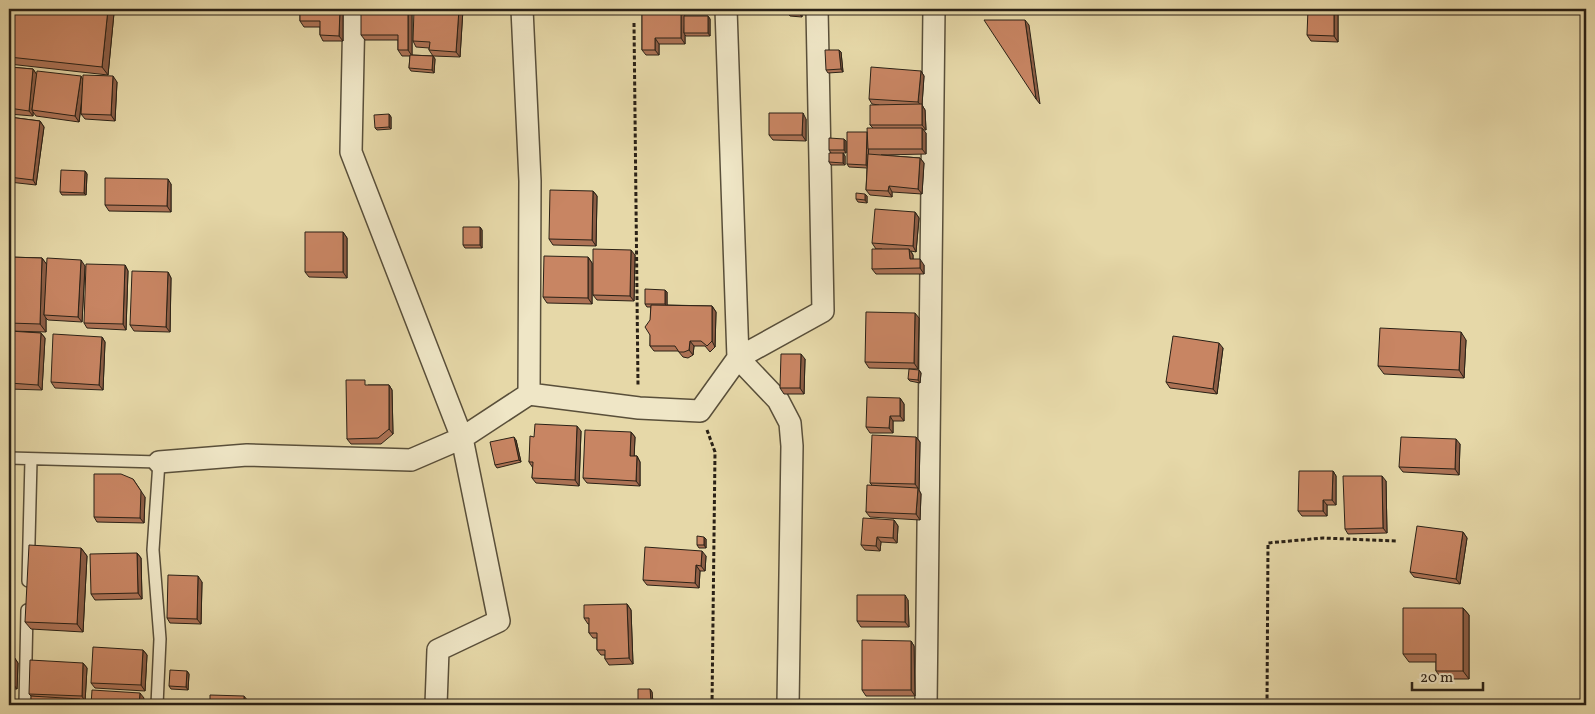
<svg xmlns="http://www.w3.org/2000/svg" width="1595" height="714" viewBox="0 0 1595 714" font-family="Vollkorn,serif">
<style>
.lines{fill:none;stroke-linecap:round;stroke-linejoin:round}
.service-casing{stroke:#594f3a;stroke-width:14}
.minor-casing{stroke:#594f3a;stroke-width:24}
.path{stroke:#2a2116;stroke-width:3;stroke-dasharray:4 2.5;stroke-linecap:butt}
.service{stroke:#efe6c6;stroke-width:11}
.minor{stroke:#efe6c6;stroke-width:21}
.wall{fill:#ac7255;stroke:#2a2116}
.shaded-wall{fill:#8c5d45;stroke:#2a2116}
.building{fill:#c88563;stroke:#2a2116}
</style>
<rect width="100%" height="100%" fill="#e6d8a8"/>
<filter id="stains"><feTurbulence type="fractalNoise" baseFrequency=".004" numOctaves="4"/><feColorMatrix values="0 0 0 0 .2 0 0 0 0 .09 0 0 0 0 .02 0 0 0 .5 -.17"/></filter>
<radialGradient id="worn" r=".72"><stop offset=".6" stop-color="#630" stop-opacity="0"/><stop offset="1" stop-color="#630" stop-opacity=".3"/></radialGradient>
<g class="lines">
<defs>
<path id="service" d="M9 458 159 462 153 550 160 639 157 705
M28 581 31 460
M25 705 27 610"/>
<path id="minor" d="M354 9 351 152 462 438 499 621 438 650 436 705
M522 9 530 181 529 394
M726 9 738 358 778 400 790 423 792 446 788 705
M159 462 247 455 411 460 462 438 529 394 639 408 700 411 738 358 823 311 817 9
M926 705 934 9"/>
</defs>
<use href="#service" class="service-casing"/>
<use href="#minor" class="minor-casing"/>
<path class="path" d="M634 23 638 385
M707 430 715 452 712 705
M1267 705 1268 543 1323 538 1396 541"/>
<use href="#service" class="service"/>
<use href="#minor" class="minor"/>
</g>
<path class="wall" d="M9 9H111L114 13 108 75 9 64Z
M300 9H343V41H323L320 35V27H304L300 21Z
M412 9V55L433 56 435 59 434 73 411 71 409 68 410 56H402L398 50V40H365L361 35Z
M463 9 460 57 433 56 429 50V48L416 47 413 41Z
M747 9H802V17L790 16 787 12Z
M1338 9V42L1311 41 1307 35Z
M642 10 685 16H708L710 19V36H686L685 35V44H659V55H646L642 50Z
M841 52 843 72 828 73 826 70Z
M9 67 33 69 37 75 83 80 117 82 115 121 85 119 81 114 82 99 79 122 36 116 33 112V116L9 114Z
M921 71 924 76 922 105 925 110 926 130H923L926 133V154L881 155 920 158 924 163 922 194 892 192V197L870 195 866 190 867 168 849 167 847 164 867 132 873 128 870 125 879 105 872 104 869 99Z
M389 114 391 117V129L377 130 375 128Z
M9 117 40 121 44 127 36 185 9 182Z
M806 119V141L773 140 769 135Z
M844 139 846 141V153H843L845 156V165H831L829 162 831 153 829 150Z
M85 171 87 174 86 195H62L60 192Z
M171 184V212L109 211 105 205Z
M593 191 597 196 596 246 553 245 549 239Z
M867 196V203L858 202 856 199Z
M915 212 919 218 916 252 911 251 913 255V259L924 265V274H876L872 269 882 249H876L872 243Z
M480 227 482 230V248H465L463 245Z
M343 232 347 238V278L309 277 305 272Z
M635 255 634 301 597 300 593 295Z
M9 257 42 258 46 264 85 266 82 322 48 320 46 318V332L9 331Z
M588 257 592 263V304L547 303 543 297Z
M125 265 128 271 126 330 87 328 84 323Z
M168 272 171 278 170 332 134 331 130 325Z
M667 292V305L712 306 716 312 715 347 710 352 705 346H694L693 355 688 358 683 357 678 351H654L650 346 651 307H647L645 304Z
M919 318 918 369 869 368 865 362Z
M9 331 41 333 45 338 42 390 9 389Z
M102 337 105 342 103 390 55 388 51 382Z
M1466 340 1464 378 1384 374 1378 366Z
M1223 348 1217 394 1170 388 1166 382Z
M805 359 804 394H784L780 388Z
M919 370 921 373 920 383 910 381 908 379Z
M368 385H389L392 390 393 434 381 444H351L347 439Z
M900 398 904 404V421H893V433H870L866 427Z
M581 431 579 486 536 483 532 478 533 468 529 462 534 437Z
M631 432 635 437 634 456H637L640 462V486L587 483 583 478Z
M916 437 920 442 919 490 921 494 920 520 870 517 866 512 872 485 870 483Z
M516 440 521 462 497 468 495 465Z
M1460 444 1459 475 1403 472 1399 467Z
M1333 471 1336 476V505H1327V516H1302L1298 511Z
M1386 481 1387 533 1348 534 1345 529Z
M145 497 144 523 97 522 94 517Z
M894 520 898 526 897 543 881 542 880 551 865 550 861 545Z
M1463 532 1467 538 1460 584 1414 577 1410 572Z
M706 539V548H699L697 545Z
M81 548 87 556 83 632 31 629 25 622Z
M137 553 141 558 142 599 95 600 91 594Z
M706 556 705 571H700L699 588 647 585 643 580Z
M202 582 201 624 170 623 167 618Z
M908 600 909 627H861L857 621Z
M627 604 631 610 633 664 609 665 605 659V655H601L597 650V638H593L589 633V624H588L584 618Z
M1463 608 1469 615V679H1442L1436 671V662H1409L1403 654Z
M911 641 914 646 915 696H866L862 690Z
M143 650 147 655 145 691 95 688 91 683Z
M9 657H14L18 663 17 689H9Z
M83 663 87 668 85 702 31 696 29 694Z
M187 671 189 674 188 690 171 689 169 686Z
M650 689 652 692 653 703H640L638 700Z"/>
<path class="shaded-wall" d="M108 9H111L114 13 108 75 102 67Z
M340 9H343V41L339 36Z
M408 9H412V56L408 50Z
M459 9H463L460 57 456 52Z
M798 9H802V17L798 12Z
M1334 9H1338V42L1334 36Z
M681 10 685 16 684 33 685 35V44L681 38Z
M708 16 710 19V36L708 33Z
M1025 20 1029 25 1040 104 1036 99Z
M655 38 659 44V55L655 50Z
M839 50 841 52 843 72 841 69Z
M433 56 435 59 434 73 432 70Z
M33 69 37 75 32 110 33 112V116L29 111Z
M921 71 924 76 922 105 925 110 926 130 922 125V107L918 102Z
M81 76 84 82 79 122 75 116Z
M113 76 117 82 115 121 111 115Z
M803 113 806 119V141L802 135Z
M389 114 391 117V129L389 127Z
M40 121 44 127 36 185 33 180Z
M922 128 926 133V154L922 149Z
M867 132 869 135 868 168 866 165Z
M844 139 846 141V153L844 150Z
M843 153 845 156V165L843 163Z
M920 158 924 163 922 194 918 189Z
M85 171 87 174 86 195 84 193Z
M168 179 171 184V212L167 206Z
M889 186 892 192V197L888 191Z
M593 191 597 196 596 246 592 240Z
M865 194 867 196V203L865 200Z
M915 212 919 218 916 252 913 246Z
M480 227 482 230V248L480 245Z
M343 232 347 238V278L343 272Z
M909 249 913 255V265L910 259Z
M631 250 635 255 634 301 630 296Z
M588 257 592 263V304L588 298Z
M42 258 48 266 44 315 46 318V332L40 324Z
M920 259 924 265V274L920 268Z
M81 260 85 266 82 322 78 317Z
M125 265 128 271 126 330 123 324Z
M168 272 171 278 170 332 166 327Z
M665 290 667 292V307L665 304Z
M712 306 716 312 715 347 712 341Z
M915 313 919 318 918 369 914 363Z
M1461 332 1466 340 1464 378 1459 370Z
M41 333 45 338 42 390 38 385Z
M102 337 105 342 103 390 99 385Z
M690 341 694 346 693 355 689 350Z
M1219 343 1223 348 1217 394 1213 389Z
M801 354 805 359 804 394 800 388Z
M919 370 921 373 920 383 918 380Z
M389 385 392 390 393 434 389 429Z
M900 398 904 404V421L900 416Z
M890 416 893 421V433L889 428Z
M577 426 581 431 579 486 575 480Z
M631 432 635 437 634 461 630 456Z
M514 437 516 440 521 462 519 460Z
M916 437 920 442 919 490 921 494 920 520 916 514 918 488 915 484Z
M1456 439 1460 444 1459 475 1455 469Z
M637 456 640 462V486L636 481Z
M1333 471 1336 476V505L1332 500Z
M1382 476 1386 481 1387 533 1383 528Z
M133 479 145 497 144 523 140 518Z
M1323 500 1327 505V516L1323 511Z
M894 520 898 526 897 543 893 538Z
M1463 532 1467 538 1460 584 1456 579Z
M704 537 706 539V548L704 545Z
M877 537 881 542 880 551 876 546Z
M81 548 87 556 83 632 77 624Z
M702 551 706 556 705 571 701 566Z
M137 553 141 558 142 599 138 593Z
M696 565 700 571 699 588 695 583Z
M9 569 12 574 9 613Z
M198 576 202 582 201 624 197 619Z
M905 595 908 600 909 627 905 622Z
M627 604 631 610 633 664 629 658Z
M1463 608 1469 615V679L1463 671Z
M911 641 914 646 915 696 911 690Z
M143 650 147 655 145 691 141 685Z
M14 657 18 663 17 689 13 684Z
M83 663 87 668 85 702 82 696Z
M187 671 189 674 188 690 186 687Z
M650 689 652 692 653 703 651 701Z
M140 693 144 698 143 705H139Z
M244 696 248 701V705H244Z
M80 699 84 705H79Z"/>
<path class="building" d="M9 9H108L102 67 9 57Z
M300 9H340L339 36 320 35V21H300Z
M361 9H408V50H398V35H361Z
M414 9H459L456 52 429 50 430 42 413 41Z
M786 9H798V12L786 11Z
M1308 9H1334V36L1307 35Z
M642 10H681V38H655V50H642Z
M684 16H708V33H684Z
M984 20H1025L1036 99Z
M825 50H839L841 69 826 70Z
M410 55 433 56 432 70 409 68Z
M9 67 33 69 29 111 9 108Z
M871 67 921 71 918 102 869 99Z
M37 71 81 76 75 116 32 110Z
M83 75 113 76 111 115 81 114Z
M922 104V125H870V105Z
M769 113H803L802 135H769Z
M389 114V127L375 128 374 115Z
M9 117 40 121 33 180 9 177Z
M867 128H922V149H868Z
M847 132H867L866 165 847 164Z
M829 138 844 139V150H829Z
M829 153H843V163L829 162Z
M868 154 920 158 918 189 889 186 888 191 866 190Z
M61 170 85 171 84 193 60 192Z
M105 178 168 179 167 206 105 205Z
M550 190 593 191 592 240 549 239Z
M856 193 865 194V200L856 199Z
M875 209 915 212 913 246 872 243Z
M463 227H480V245H463Z
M305 232H343V272H305Z
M593 249 631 250 630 296 593 295Z
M872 249H909L910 259H920V268L872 269Z
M544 256 588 257V298L543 297Z
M9 257 42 258 40 324 9 323Z
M47 258 81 260 78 317 44 315Z
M86 264 125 265 123 324 84 323Z
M132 271 168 272 166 327 130 325Z
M645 289 665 290V304H645Z
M651 305 712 306V341L707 346 701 341H690L689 350 684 352H679L675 346H650V335L645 327 650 320Z
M866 312 915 313 914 363 865 362Z
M1380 328 1461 332 1459 370 1378 366Z
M9 331 41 333 38 385 9 383Z
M53 334 102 337 99 385 51 382Z
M1173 336 1219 343 1213 389 1166 382Z
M781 354H801L800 388H780Z
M909 369 919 370 918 380 908 379Z
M346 380H365V385H389V429L378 438 347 439Z
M867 397 900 398V416H890L889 428 866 427Z
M535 424 577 426 575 480 532 478 533 462H529L530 436 534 437Z
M585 430 631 432 630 456H637L636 481 583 478Z
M872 435 916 437 915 484 870 483Z
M514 437 519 460 495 465 490 442Z
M1401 437 1456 439 1455 469 1399 467Z
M1299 471H1333L1332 500H1323V511H1298Z
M94 474H121L133 479 141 491 140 518 94 517Z
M1343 476H1382L1383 528 1345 529Z
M867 485 918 488 916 514 866 512Z
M863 518 894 520 893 538 877 537 876 546 861 545Z
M1417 526 1463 532 1456 579 1410 572Z
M697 536 704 537V545H697Z
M29 545 81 548 77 624 25 622Z
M645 547 702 551 701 566 696 565 695 583 643 580Z
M137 553 138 593 91 594 90 554Z
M168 575 198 576 197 619 167 618Z
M857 595H905V622L857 621Z
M627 604 629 658 605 659V650H597V633H589V618H584V605Z
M1403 608H1463V671H1436V654H1403Z
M862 640 911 641V690H862Z
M93 647 143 650 141 685 91 683Z
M9 657H14L13 684H9Z
M30 660 83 663 82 696 29 694Z
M170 670 187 671 186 687 169 686Z
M638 689H650L651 701 638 700Z
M92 690 140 693 139 705H91Z
M210 695 244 696V705H210Z
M31 696 80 699 79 705H31Z
M872 700H903V705H872Z"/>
<rect width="1595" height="714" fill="none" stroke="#e6d8a8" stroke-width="30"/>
<rect x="10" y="10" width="1575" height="694" fill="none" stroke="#2a2116" stroke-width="2.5"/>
<rect x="15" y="15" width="1565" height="684" fill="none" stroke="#2a2116"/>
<path d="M1412 682v8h71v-8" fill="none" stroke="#2a2116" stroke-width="2.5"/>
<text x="1420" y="682" font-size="15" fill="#2a2116" stroke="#efe6c6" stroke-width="4" paint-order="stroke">20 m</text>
<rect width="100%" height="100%" filter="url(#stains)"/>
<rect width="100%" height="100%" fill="url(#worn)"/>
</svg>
